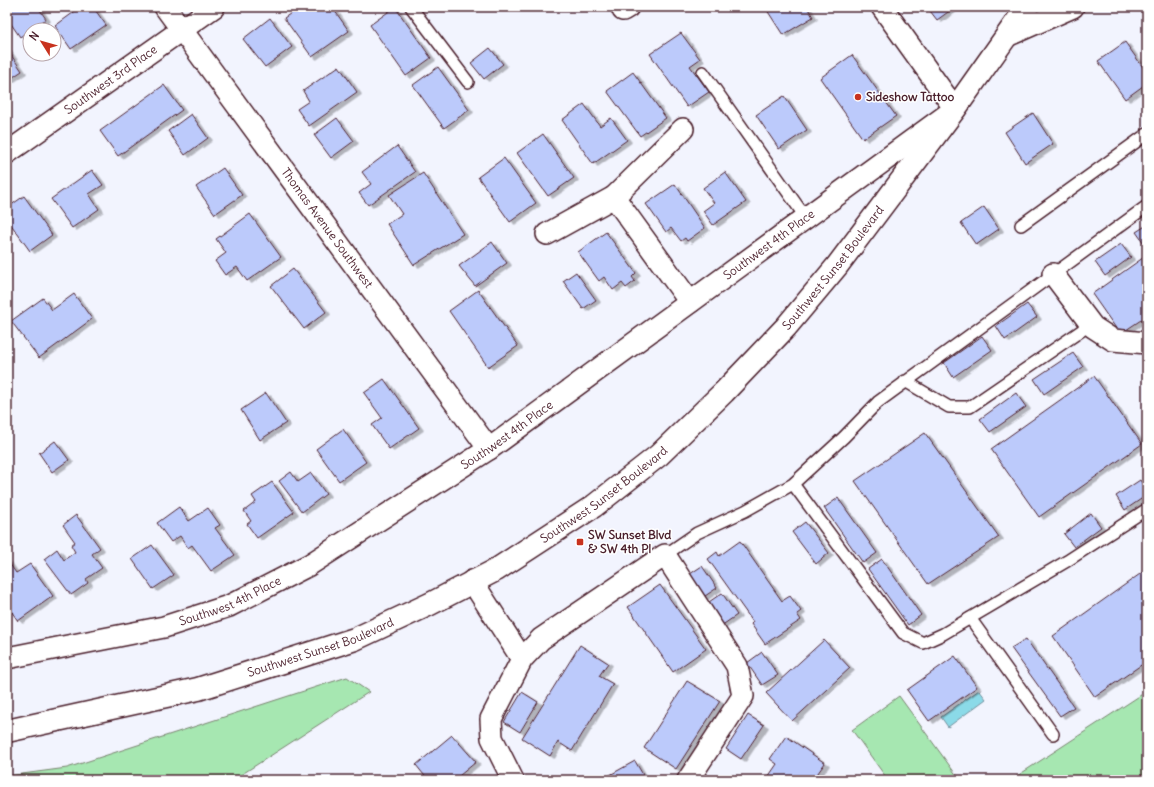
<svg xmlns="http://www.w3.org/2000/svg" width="1154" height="787" viewBox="0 0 1154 787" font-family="Delius,sans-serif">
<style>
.green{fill:#a6e7b1;stroke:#78836e}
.water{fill:#8bdae8;stroke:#718f9c}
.building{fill:#bccafb;stroke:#4a1f2b;filter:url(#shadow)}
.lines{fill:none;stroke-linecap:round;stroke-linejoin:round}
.service-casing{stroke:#4a1f2b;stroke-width:14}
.minor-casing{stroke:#4a1f2b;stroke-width:24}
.secondary-casing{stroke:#4a1f2b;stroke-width:25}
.service{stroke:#fff;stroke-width:11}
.minor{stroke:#fff;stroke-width:21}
.secondary{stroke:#fff;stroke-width:22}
.poi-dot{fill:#c8321e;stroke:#fff;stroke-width:1.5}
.labels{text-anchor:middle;stroke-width:3;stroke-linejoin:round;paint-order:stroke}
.street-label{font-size:12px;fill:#4a1f2b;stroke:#fff}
.poi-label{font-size:12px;font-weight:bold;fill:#4a1f2b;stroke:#fff;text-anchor:start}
</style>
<defs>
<filter id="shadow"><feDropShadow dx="4.5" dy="2.5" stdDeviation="0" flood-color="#0004"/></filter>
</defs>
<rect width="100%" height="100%" fill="#f2f4fe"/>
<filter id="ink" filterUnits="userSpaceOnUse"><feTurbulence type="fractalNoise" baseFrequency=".025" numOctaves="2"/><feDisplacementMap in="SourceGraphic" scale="8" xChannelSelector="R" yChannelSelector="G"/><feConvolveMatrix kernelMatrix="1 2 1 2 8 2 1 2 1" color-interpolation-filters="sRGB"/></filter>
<g filter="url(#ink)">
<path class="green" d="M347 677 369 692 233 780H7V776L67 768Z
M1147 691V780H1011Z
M899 696 960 780H888L852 730Z"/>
<path class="water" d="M979 690 986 699 948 727 941 717Z"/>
<path class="building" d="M15 7H38L46 19 20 37 7 18V12Z
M81 7H93L106 25 71 49 55 26Z
M300 7H332L349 31 312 57 284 18Z
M395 7 431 58 406 76 370 25Z
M765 7H807L813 17 783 35Z
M927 7H955L937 20Z
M270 18 292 47 265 67 243 39Z
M681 33 700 59 690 66 709 92 687 107 650 54Z
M1125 42 1147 73V83L1125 99 1098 61Z
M490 48 503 64 484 79 471 63Z
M7 49 22 71 7 81Z
M852 55 896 116 863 139 820 78Z
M339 66 357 92 309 126 297 109 309 101 303 91Z
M438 67 469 110 444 128 413 85Z
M633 72 666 118 640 136 607 91Z
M164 85 182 110 118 156 100 131Z
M784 96 807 130 779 149 756 115Z
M584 104 600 126 611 118 627 140 593 164 562 120Z
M1033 113 1053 144 1025 163 1005 132Z
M191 114 208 138 185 155 168 131Z
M337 118 354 141 331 158 314 135Z
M543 134 574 178 548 196 517 153Z
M397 146 415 172 368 205 359 193 371 184 362 172Z
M504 158 536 203 510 222 478 177Z
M223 168 242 195 215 214 196 187Z
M92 170 103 185 89 194 99 209 72 228 51 199Z
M725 172 746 202 713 225 703 211 714 203 703 188Z
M423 173 463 234 414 265 387 224 402 214 389 195Z
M675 184 705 228 687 241 685 238 681 241 671 228 666 232 646 204Z
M24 196 52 235 30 251 7 219V208Z
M984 207 999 229 976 245 961 223Z
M250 214 281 257 247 281 237 267 225 275 215 261 226 253 216 239Z
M1147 225V245L1146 246 1136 232Z
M606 232 636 273 632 277 635 281 626 288 622 283 613 290 604 277 599 281 578 252Z
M492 242 507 263 475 286 459 266Z
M1121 244 1131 257 1105 276 1095 262Z
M1147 255V316L1120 334 1092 294Z
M293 269 326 312 304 329 271 286Z
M576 272 596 300 583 309 563 281Z
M478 290 518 346 488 367 449 311Z
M74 294 92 319 39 358 11 321 43 298 52 310Z
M1027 304 1037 317 1005 340 996 326Z
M982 336 992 350 953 377 944 363Z
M1073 353 1083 367 1044 394 1034 379Z
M1094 376 1142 444 1039 517 991 449Z
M384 379 419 428 389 449 372 425 382 418 364 393Z
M266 393 286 423 260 440 241 410Z
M1016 393 1026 407 990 432 980 419Z
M343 429 366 462 339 481 316 449Z
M925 433 999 537 928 584 855 481Z
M55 441 69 460 52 472 39 453Z
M291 472 298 482 311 473 326 494 302 512 279 481Z
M1140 480 1147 491V495L1125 510 1116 496Z
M272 482 294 512 257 538 247 524 251 521 244 511 256 502 252 496Z
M838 498 877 553 863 563 824 508Z
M179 507 189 521 208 508 220 525 215 528 235 555 211 571 192 545 188 548 180 536 171 542 157 523Z
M1091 513 1101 527 1074 547 1064 534Z
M76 515 100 548 92 554 102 568 86 579 88 583 71 595 44 559 57 549 64 560 75 552 71 545 75 542 63 525Z
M805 522 829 553 816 564 792 532Z
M740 541 782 601 790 596 801 611 797 614 801 620 765 644 751 624 753 622 708 559 717 552 719 556Z
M152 545 174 575 153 589 132 559Z
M882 559 921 615 908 625 868 569Z
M7 560 16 573 30 564 53 596 18 621 7 605Z
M702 566 717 588 702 598 687 576Z
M1147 569V661L1095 697 1053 636Z
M660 585 706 649 673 672 628 607Z
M722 593 737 615 721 626 706 604Z
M1026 639 1074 707 1060 716 1011 648Z
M824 640 850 668 792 721 766 693Z
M580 645 608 663 599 676 613 684 572 751 558 742 550 756 522 738Z
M762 652 778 675 762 685 747 663Z
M955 656 977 687 929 721 907 690Z
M687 681 720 701 676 769 644 748Z
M522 692 538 702 520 732 504 722Z
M748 715 764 725 741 759 726 749Z
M452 735 476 762 454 780H428L416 765Z
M786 736 825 763 813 780H766L777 764 770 759Z
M635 761 646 780H601Z
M474 775 479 780H468Z"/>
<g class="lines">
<defs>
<path id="service" d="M411 7 468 82
M703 72 806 218
M1021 225 1147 134
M905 381 949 407H970L1091 324
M793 484 903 633 923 643 943 634 1067 561 1147 509
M665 555 697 533 745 511 793 484 844 437 878 402 1147 206
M970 618 1053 734"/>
<g id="minor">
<path id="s1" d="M165 7 489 449"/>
<path d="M623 10 628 7"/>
<path d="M1007 36 1073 7"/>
<path id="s2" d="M7 153 214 7"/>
<path d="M614 197 690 302"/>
<path d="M547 234 614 197 683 129"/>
<path d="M1053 274 1093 327 1113 340 1147 343"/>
<path d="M472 581 522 659"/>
<path id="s3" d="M7 658 164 627 229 606 309 565 489 449 955 109 882 7"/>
<path d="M513 780 492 738 491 719 522 659 541 639 665 555 737 666 743 696 688 780"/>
</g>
<g id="secondary">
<path id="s4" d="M7 731 198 689 355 639 430 604 496 570 594 506 659 455 724 392 786 327 837 266 955 109 1027 7"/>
</g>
</defs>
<use href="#service" class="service-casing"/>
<use href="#minor" class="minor-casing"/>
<use href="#secondary" class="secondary-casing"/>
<use href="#service" class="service"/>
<use href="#minor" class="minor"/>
<use href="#secondary" class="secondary"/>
</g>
</g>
<g class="poi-dot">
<circle cx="858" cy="97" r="4"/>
<rect x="576" y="538" width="8" height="8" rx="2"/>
</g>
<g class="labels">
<g class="street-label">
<text dy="4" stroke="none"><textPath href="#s2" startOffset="127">Southwest 3rd Place</textPath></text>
<text dy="4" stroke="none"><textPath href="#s1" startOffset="274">Thomas Avenue Southwest</textPath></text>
<text dy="4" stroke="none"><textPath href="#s3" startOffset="879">Southwest 4th Place</textPath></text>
<text dy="4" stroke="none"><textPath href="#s4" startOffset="973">Southwest Sunset Boulevard</textPath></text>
<text dy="4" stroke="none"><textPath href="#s3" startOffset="555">Southwest 4th Place</textPath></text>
<text dy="4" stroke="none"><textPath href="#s4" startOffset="649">Southwest Sunset Boulevard</textPath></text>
<text dy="4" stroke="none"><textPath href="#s3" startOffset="231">Southwest 4th Place</textPath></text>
<text dy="4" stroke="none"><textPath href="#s4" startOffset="325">Southwest Sunset Boulevard</textPath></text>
</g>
<g class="poi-label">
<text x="866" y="101">Sideshow Tattoo</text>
<text x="588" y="539">SW Sunset Blvd<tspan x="588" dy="14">&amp; SW 4th Pl</tspan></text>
</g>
</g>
<rect width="1154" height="787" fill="none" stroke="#fff" stroke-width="24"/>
<rect x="12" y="12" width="1130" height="763" fill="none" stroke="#4a1f2b" stroke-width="1.5" filter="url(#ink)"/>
<g transform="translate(42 42) rotate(307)"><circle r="19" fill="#ffffff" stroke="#b7a5aa"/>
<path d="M0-3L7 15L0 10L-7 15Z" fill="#c8321e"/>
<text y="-6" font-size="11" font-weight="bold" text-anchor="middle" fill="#4a1f2b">N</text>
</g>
</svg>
